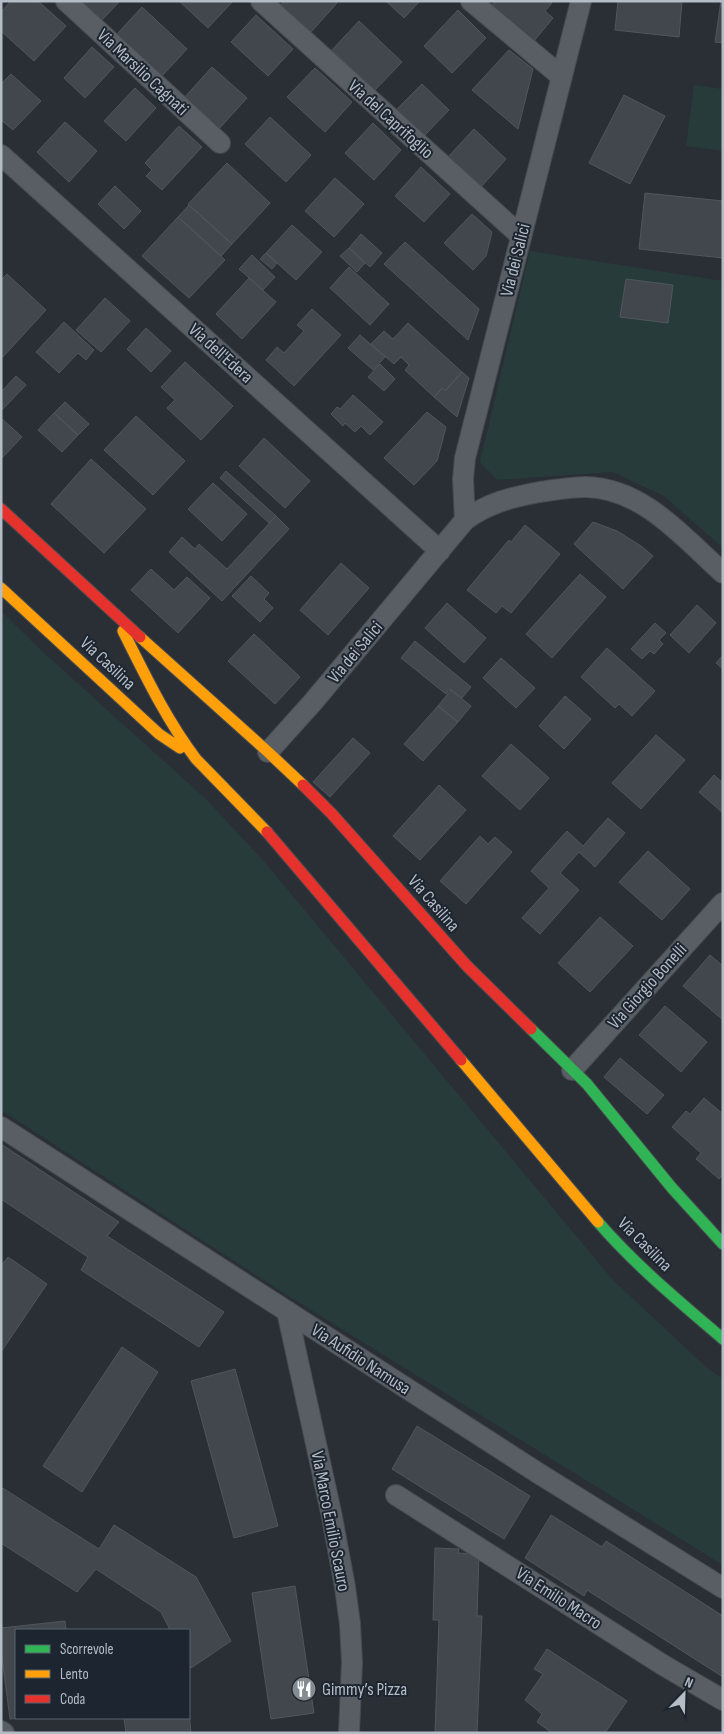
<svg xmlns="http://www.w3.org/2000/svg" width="724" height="1734" viewBox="0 0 724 1734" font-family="'Sofia Sans Condensed',sans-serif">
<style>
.green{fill:#273b3b}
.building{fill:#41474c;stroke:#51565d}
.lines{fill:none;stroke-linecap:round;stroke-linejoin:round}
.street-casing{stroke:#474b50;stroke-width:22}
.fast-casing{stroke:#474b50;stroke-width:13}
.slow-casing{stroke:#474b50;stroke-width:13}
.jam-casing{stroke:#474b50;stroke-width:13}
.street{stroke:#595e64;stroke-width:20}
.fast{stroke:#30b455;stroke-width:11}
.slow{stroke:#ff9f0a;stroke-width:11}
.jam{stroke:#e5322d;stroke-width:11}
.labels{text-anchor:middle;stroke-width:4;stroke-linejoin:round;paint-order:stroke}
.street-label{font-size:18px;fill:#b4bcc6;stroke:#1d2630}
.poi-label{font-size:18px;fill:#b4bcc6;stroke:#1d2630;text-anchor:start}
</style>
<rect width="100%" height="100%" fill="#292f35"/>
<path class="green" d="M694 85 723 89V151L686 146Z
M530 251 723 281V548L664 496 613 472 497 480 480 462Z
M1 611 43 652 207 800 261 858 612 1279 706 1367 723 1379V1565L282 1292 1 1110Z"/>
<path class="building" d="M11 1H38L66 26 34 61 1 31V12Z
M80 1H120L101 21Z
M179 1H233L208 28Z
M284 1H335L337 3 311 32 281 5Z
M386 1H420L404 18Z
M495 1H550L552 3 545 11 553 18 534 41 492 5Z
M618 1H682L679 37 615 30Z
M721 1H723V43L715 42Z
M142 7 187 49 162 76 117 34Z
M458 10 486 38 452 73 424 46Z
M256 15 293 49 268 76 231 42Z
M359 21 402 62 375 90 332 50Z
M92 47 114 67 85 98 64 78Z
M509 50 533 69 518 129 472 90Z
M212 67 247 98 217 131 183 99Z
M315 68 352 102 325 132 287 97Z
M11 74 41 101 13 130 1 120V84Z
M422 84 449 110 424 136 396 110Z
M135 88 156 108 126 141 104 121Z
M624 95 665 116 630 184 589 163Z
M270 117 311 155 286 182 245 144Z
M65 122 97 151 69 182 37 152Z
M373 123 401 150 374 180 345 153Z
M179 126 202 147 162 190 146 176 152 170 145 163Z
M474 129 506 159 481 187 448 157Z
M227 163 270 203 232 244 188 204Z
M421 167 450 194 424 222 395 196Z
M335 178 364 204 334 237 305 211Z
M115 186 141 211 124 229 98 204Z
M645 193 723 201V258L639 249Z
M189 205 232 244 221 256 178 217Z
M472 214 492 232 486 256 473 270 444 243Z
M178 217 225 260 189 298 142 256Z
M292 225 322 252 296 280 266 253Z
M361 234 382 253 370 267 349 248Z
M405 242 479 309 468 340 384 264Z
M349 248 365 263 357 272 340 256Z
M266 253 277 263 272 269 260 259Z
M252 255 275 277 263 290 239 269Z
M349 267 389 304 370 325 330 288Z
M7 274 46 310 1 359V280Z
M249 278 276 302 242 339 216 314Z
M626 279 673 285 668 323 620 317Z
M105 298 130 321 101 352 76 330Z
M312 309 341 335 294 386 266 360 277 347 284 353 304 331 297 325Z
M64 322 94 350 86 360 78 353 59 373 36 352Z
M408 323 462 372 445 391 442 388 434 397 405 370 409 365 401 357 394 364 371 344 384 331 393 339Z
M146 328 171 351 151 372 127 349Z
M360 335 385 357 373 370 348 348Z
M185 362 233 406 201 440 167 408 175 400 161 387Z
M380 364 395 379 384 391 368 377Z
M462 372 469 378 457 417 434 397 442 388 445 391Z
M16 376 26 385 1 411V392Z
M353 395 383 422 370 435 361 426 355 432 345 423 343 426 331 414 337 407 340 409Z
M65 402 89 424 78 435 54 413Z
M427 412 446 427 437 461 414 485 384 458Z
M54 413 78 435 62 452 38 430Z
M136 416 185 461 153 495 104 450Z
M1 418 22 437 1 459Z
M264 438 310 481 285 508 239 466Z
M91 459 146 509 104 553 51 504Z
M226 471 276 516 269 523 220 478Z
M213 483 247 514 222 541 188 509Z
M276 516 289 529 222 601 169 552 182 537 195 549 199 544 227 569Z
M593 522 617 531 641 546 653 556 623 589 574 544Z
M525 525 560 554 511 613 502 606 496 613 467 590 509 540 511 542Z
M341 563 369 588 328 635 300 610Z
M151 569 174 590 187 577 210 598 178 633 131 590Z
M580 574 606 597 552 658 526 634Z
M251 576 269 593 264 599 273 608 260 622 232 596Z
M447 603 486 638 464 663 425 628Z
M697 605 716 623 689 653 670 635Z
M655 623 666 633 659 640 663 644 654 654 650 651 642 659 631 649Z
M254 634 300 677 275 704 228 661Z
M415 641 471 687 462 698 450 689 446 694 401 658Z
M607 648 655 691 632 716 619 704 615 708 581 677Z
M723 655V669L716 663Z
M501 658 535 688 516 708 483 678Z
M451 690 471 706 458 722 438 706Z
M565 696 591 719 564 749 539 726Z
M438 706 458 722 423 761 404 744Z
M656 735 685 760 641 809 612 783Z
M353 738 370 753 330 797 313 782Z
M511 744 549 778 520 810 482 776Z
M714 775 723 783V813L699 792Z
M439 785 466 810 420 860 393 836Z
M608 818 625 833 595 867 579 852 560 873 579 890 540 934 522 918 549 888 531 871 567 831 583 846Z
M480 836 488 844 495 837 512 852 466 904 440 881Z
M648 851 690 889 662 920 619 882Z
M600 917 633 946 590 992 558 963Z
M710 955 723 966V1020L683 986Z
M665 1006 707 1042 681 1072 639 1035Z
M620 1058 664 1095 647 1114 604 1077Z
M704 1098 723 1114V1174L719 1179 696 1159 701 1153 672 1127 686 1111 690 1114Z
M1 1144 119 1222 107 1236 224 1312 199 1347 81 1270 88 1257 1 1199Z
M8 1257 47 1284 1 1352V1266Z
M122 1347 158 1372 82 1492 43 1466Z
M235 1369 278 1526 234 1538 191 1381Z
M417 1426 530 1496 504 1539 392 1469Z
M1 1487 99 1549 114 1525 196 1577 231 1641 191 1668 189 1663V1630H170L161 1612 96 1569 77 1592 1 1543Z
M551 1515 602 1547 606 1541 723 1616V1677L587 1590 584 1596 525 1558Z
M435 1548 459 1549 458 1553 479 1554 477 1616H482L477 1733H435L439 1620H433Z
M295 1586 314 1713 271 1719 252 1593Z
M65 1621 66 1630H16V1718H20L10 1719 1 1650V1628Z
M547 1649 627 1701 605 1733H552L537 1722 542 1714 525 1700 543 1674 534 1669Z
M189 1711 191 1733H126L124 1718H189Z"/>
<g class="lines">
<defs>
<path id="street" d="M66 1 220 143
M261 1 521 236
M471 1 562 77
M1 155 440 551
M465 520 463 479 465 458 581 1
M268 752 313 702 465 520C488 503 512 497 540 492 555 490 570 487 586 487 643 488 684 538 723 573
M572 1070 723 903
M1 1127 538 1473 723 1588
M287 1311 332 1517 345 1587 350 1624 352 1662 349 1733
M396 1495 663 1665 723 1700
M1 1731 4 1733"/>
<path id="fast" d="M531 1029 587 1084 672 1188 723 1244
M598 1222C635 1265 680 1302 723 1339"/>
<path id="slow" d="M1 588 159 734 180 748
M123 631C145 675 166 719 196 759L267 832
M140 637 268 752 303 785
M461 1060 598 1222"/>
<path id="jam" d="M1 509 140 637
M303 785 332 814 467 966 531 1029
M267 832 461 1060"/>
</defs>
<use href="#street" class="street-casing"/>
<use href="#fast" class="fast-casing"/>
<use href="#slow" class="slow-casing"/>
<use href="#jam" class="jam-casing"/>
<use href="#street" class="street"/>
<use href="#fast" class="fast"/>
<use href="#slow" class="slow"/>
<use href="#jam" class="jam"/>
</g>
<defs>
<symbol id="restaurant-disc" viewBox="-11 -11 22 22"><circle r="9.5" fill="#838b93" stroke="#1d2630"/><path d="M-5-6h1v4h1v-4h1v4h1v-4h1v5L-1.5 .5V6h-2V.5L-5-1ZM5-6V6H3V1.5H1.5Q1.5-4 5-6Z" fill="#fff"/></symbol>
</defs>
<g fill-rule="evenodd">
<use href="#restaurant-disc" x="290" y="1675" width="28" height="28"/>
</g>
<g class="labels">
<g class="street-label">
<text transform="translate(143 72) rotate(43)" y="6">Via Marsilio Cagnati</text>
<text transform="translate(391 119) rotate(42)" y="6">Via del Caprifoglio</text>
<text transform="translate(515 260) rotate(-76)" y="6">Via dei Salici</text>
<text transform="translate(221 353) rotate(42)" y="6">Via dell'Edera</text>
<text transform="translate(355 652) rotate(-50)" y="6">Via dei Salici</text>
<text transform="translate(108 663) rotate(43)" y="6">Via Casilina</text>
<text transform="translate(434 903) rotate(49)" y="6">Via Casilina</text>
<text transform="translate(647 986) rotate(-48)" y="6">Via Giorgio Bonelli</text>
<text transform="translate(645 1244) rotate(45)" y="6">Via Casilina</text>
<text transform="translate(361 1359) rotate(33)" y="6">Via Aufidio Namusa</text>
<text transform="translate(331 1521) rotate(79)" y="6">Via Marco Emilio Scauro</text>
<text transform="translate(559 1598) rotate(33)" y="6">Via Emilio Macro</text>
</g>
<g class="poi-label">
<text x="322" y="1695">Gimmy’s Pizza</text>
</g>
</g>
<rect width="724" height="1734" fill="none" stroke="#b4bcc6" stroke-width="5"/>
<rect x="15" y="1629" width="175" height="90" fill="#1d2630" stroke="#59626c"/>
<rect x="25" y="1645" width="25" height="8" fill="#30b455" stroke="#59626c"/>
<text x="60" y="1654" font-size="15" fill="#b4bcc6">Scorrevole</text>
<rect x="25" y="1670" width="25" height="8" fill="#ff9f0a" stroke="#59626c"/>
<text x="60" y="1679" font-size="15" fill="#b4bcc6">Lento</text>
<rect x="25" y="1695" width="25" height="8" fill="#e5322d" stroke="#59626c"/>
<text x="60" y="1704" font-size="15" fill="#b4bcc6">Coda</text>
<g transform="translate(684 1694) rotate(23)" stroke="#1d2630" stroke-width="4" paint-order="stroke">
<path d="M0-4L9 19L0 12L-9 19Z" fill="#b4bcc6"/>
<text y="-8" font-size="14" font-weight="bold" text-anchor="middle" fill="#b4bcc6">N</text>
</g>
</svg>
